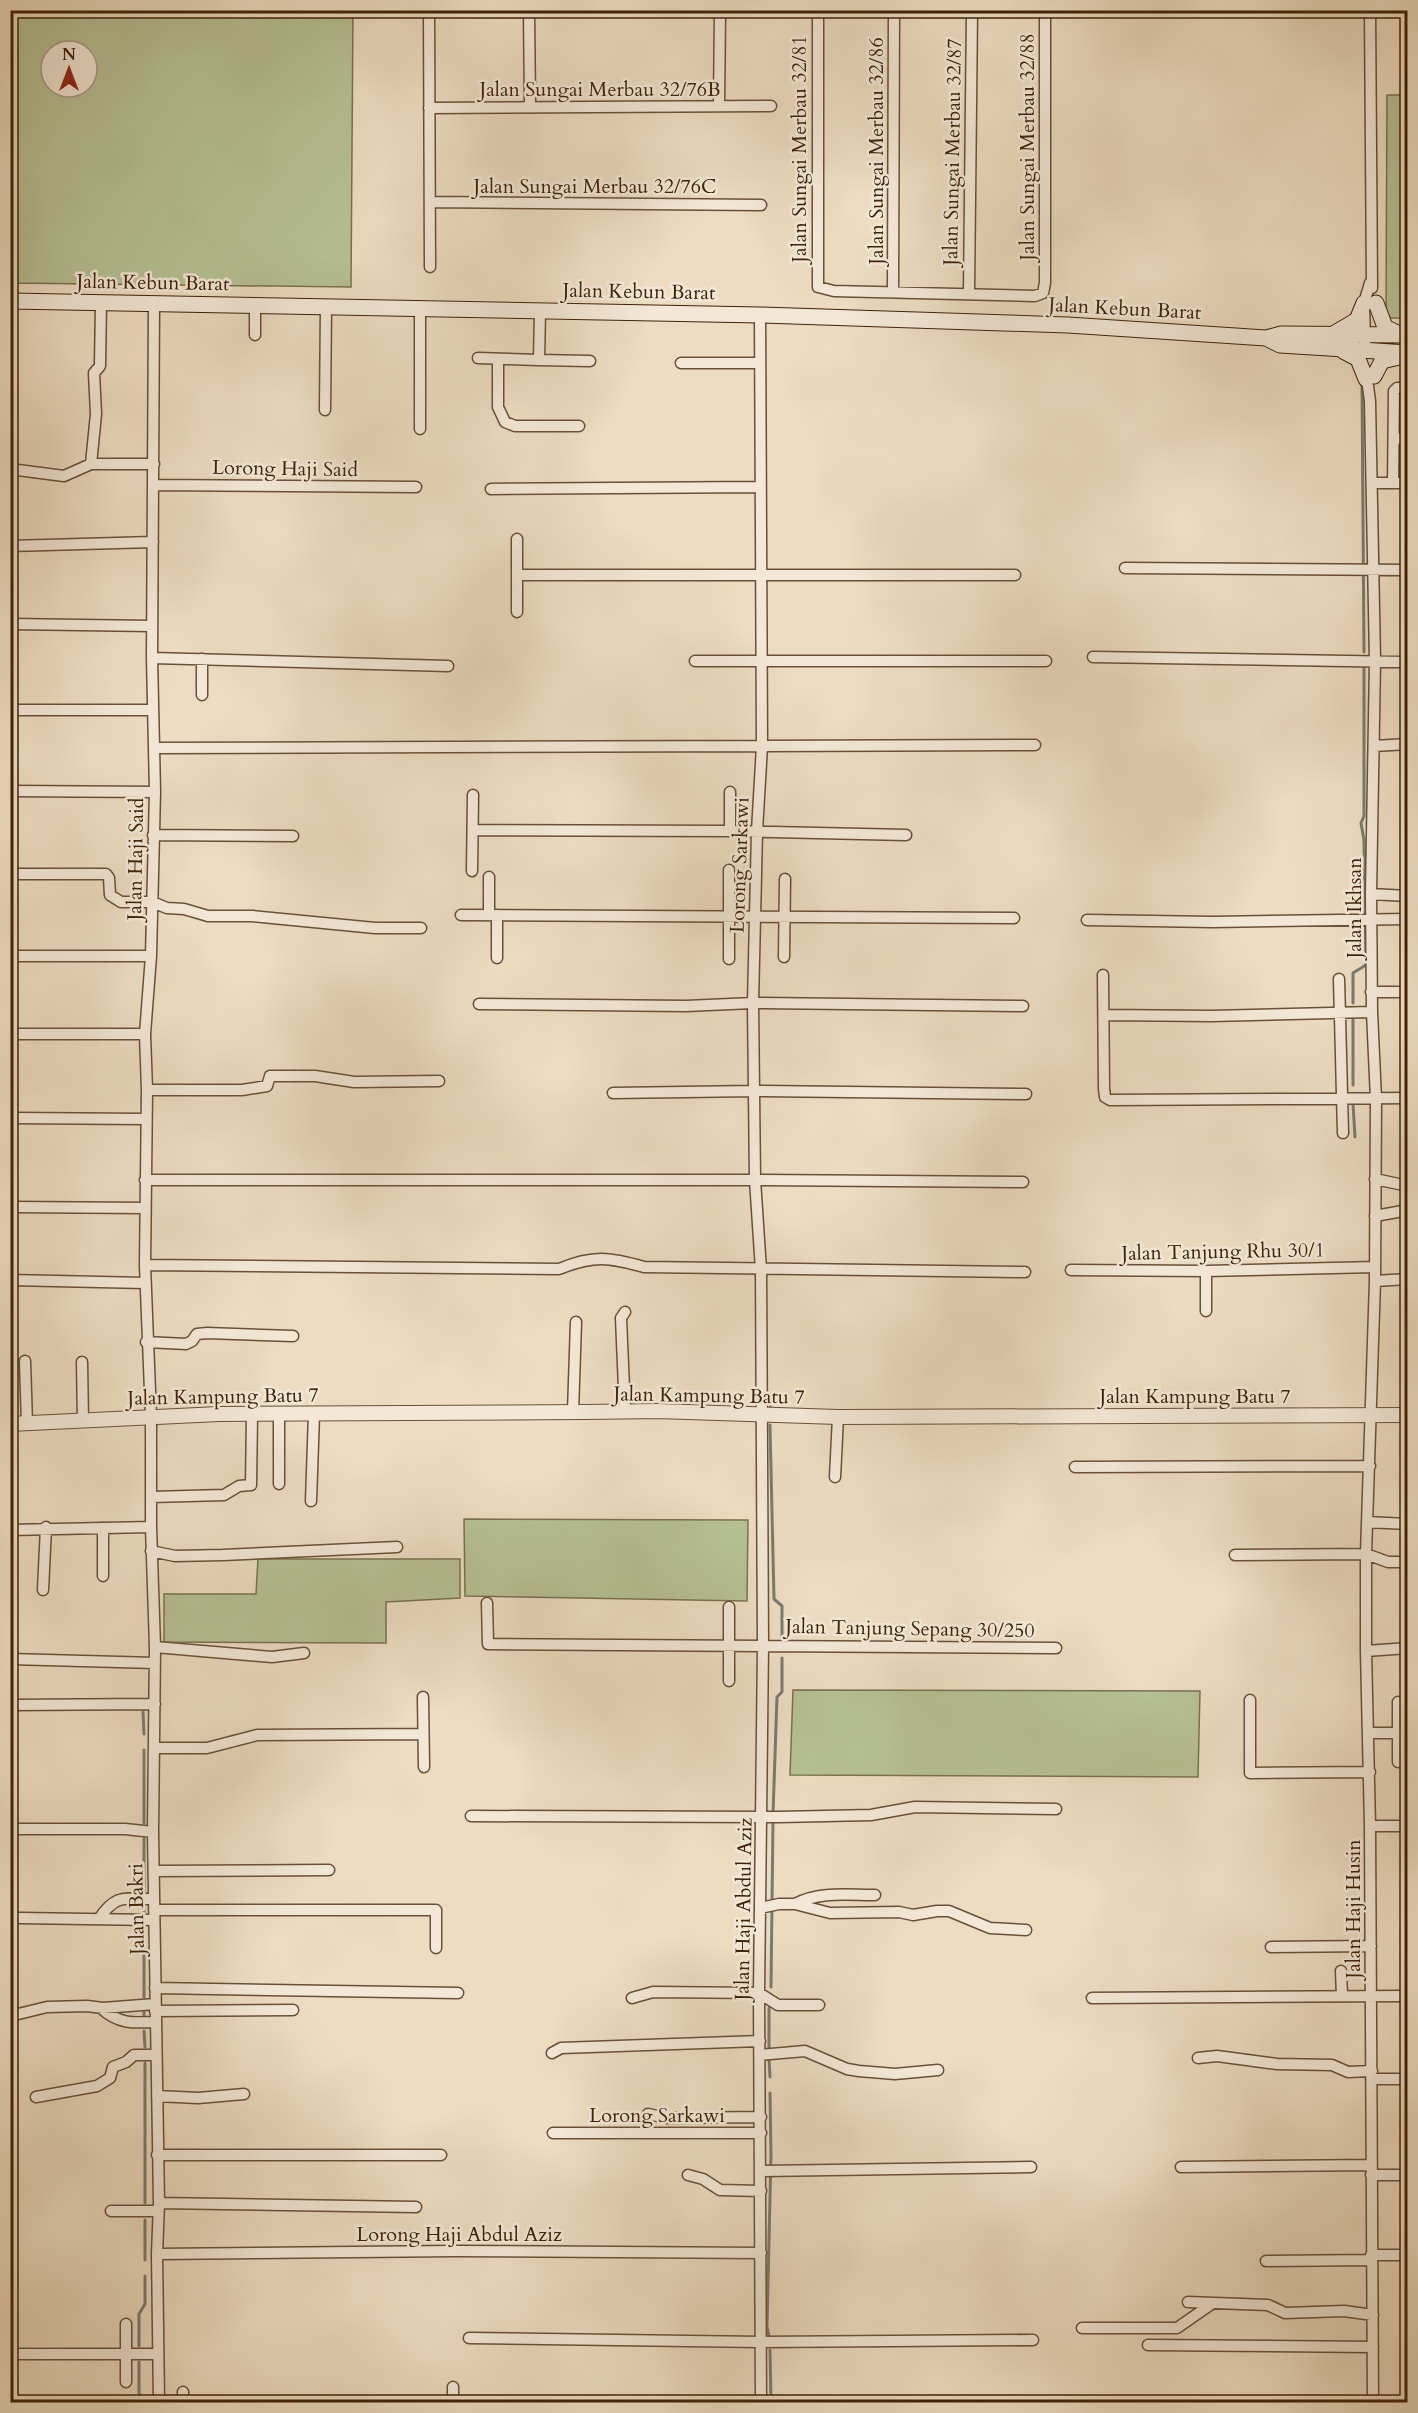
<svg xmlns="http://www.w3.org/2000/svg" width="1418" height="2413" viewBox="0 0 1418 2413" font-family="Cardo,serif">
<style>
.green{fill:#b6c195;stroke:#7a724e;stroke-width:1.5;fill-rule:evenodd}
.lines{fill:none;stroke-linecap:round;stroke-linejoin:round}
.stream{stroke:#767d73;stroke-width:3}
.minor-casing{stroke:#6a5036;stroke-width:13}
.tertiary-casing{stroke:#6a5036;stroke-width:16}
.secondary-casing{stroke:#3f2207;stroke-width:17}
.minor{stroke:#f3e8d7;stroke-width:10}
.tertiary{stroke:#f3e8d7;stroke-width:14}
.secondary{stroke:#f3e8d7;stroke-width:15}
.labels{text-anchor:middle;stroke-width:5;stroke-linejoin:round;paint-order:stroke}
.street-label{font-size:20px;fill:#3f2207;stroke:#f3e8d7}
</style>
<rect width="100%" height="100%" fill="#eddcc2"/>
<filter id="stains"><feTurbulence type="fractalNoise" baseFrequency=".00333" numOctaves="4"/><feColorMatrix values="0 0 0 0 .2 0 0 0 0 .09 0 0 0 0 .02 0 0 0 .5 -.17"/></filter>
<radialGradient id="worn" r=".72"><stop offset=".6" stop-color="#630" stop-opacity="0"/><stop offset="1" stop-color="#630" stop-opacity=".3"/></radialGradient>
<path class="green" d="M11 10 353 11 351 287 11 283ZM51 51H87V87H51Z
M1387 95H1407V318H1386Z
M464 1519 748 1520 747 1601 465 1596Z
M258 1559H460V1598L386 1602V1643L164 1642V1594H256Z
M793 1690 1200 1691 1198 1777 790 1775Z"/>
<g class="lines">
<path class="stream" d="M1362 383 1364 652
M1353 1003V973L1366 965 1364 840 1361 823 1364 816V668
M1353 1085V1020
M1353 1104 1355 1137
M770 1406V1408
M770 1425 774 1599 782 1606V1641
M143 1712 144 1734
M144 1750V1823
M773 1814 777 1697 782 1692V1658
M144 1839V1891
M144 1907V1912
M144 1928V1997
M771 1987 773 1821
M769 2008V2052
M144 2012V2015
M144 2031 145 2047
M769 2058 770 2077
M145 2063V2203
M145 2220V2260
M769 2336 767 2327 771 2155 770 2093
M139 2346V2314L145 2304V2276
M770 2350 771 2402
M139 2362V2393L144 2402"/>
<defs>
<path id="minor" d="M429 10 430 267
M529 10 530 107
M818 10V287L834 291 1035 296 1043 293 1045 283V10
M1370 10 1372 288
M719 106 720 10
M429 108 771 106
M430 202 761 205
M893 291 894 10
M969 293 972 10
M154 303 152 658 155 792 151 956 145 1034 147 1090 145 1265 151 1416V1527L155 1647 153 1832 159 2203 157 2254 159 2402
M255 305V335
M540 310 539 360 590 361
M760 315 762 746 757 831 753 1003 755 1180 761 1270 763 1645 759 1993 761 2402
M1365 342 1364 303 1370 283
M478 358 539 360
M498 359V407L505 422 515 426H579
M681 363H760
M1366 372 1370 401 1375 661 1371 894 1372 1012 1376 1099 1375 1281 1366 1554V1651L1370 1826 1373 2402
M325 410 326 306
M420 429V309
M1394 439 1408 438
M91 464 96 414 94 373 100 366 101 302
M10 469 64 476 91 464H154
M1372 483H1408
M1393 483 1394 391 1397 388H1408
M154 485 416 487
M491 489 760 487
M517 539V612
M10 546 153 542
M1125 568 1408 570
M517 575H1015
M10 624 152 626
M1093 657 1408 662
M152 658 448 666
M202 659V695
M695 661H1046
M10 710H153
M1374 746 1408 744
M155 748 1035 745
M10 791 155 792
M473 830 730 831 906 835
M730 831V792
M153 835 293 836
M472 871 473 795
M15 874H106L109 878 110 895 121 902H152L167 908 184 909 208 916H252L375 928H421
M489 877V915
M1371 894 1408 896
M461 915 1014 918
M497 915V958
M1087 920 1213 922 1408 919
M10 956H151
M784 957 785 879
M729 959V870
M1103 975 1104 1088 1105 1097 1110 1100 1408 1098
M1339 979 1343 1133
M1371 992H1408
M479 1004 686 1006 753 1003 1023 1006
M1104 1015 1211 1016 1372 1012
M10 1034H145
M147 1090H242L267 1086 270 1076H315L354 1082 439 1081
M613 1093 754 1091 1026 1094
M10 1118 146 1119
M1375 1179 1408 1186
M145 1180H755L1023 1182
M10 1207 145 1208
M1375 1216 1408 1210
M145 1265 559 1269C593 1255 609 1257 644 1267L1025 1272
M1071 1270 1206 1271 1375 1267
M10 1280 145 1283
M1375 1281 1408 1279
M1206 1311V1271
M625 1312 621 1318 625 1412
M146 1342 186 1344 192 1341 197 1334 207 1333 293 1336
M25 1361 27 1424
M82 1362 83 1421
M573 1412 576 1322
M1075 1467 1370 1466
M835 1477 838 1417
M279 1484V1414
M151 1497 224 1495 239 1486 251 1485 252 1414
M311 1501 314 1414
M1367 1522 1408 1524
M103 1528V1576
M10 1530 151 1527
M151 1551 175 1556 223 1555 397 1547
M1235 1555 1366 1554 1388 1562H1408
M43 1590 46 1527
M487 1603 488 1644 1056 1648
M155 1647 272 1657 304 1653
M1366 1651 1408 1648
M10 1659 155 1663
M729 1681V1607
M423 1697 424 1767
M1250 1700V1773L1370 1772
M1398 1702V1762
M10 1705 155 1704
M1368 1733H1408
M155 1748H207L257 1735 423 1734
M471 1816 779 1817 871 1815 915 1807 1056 1809
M1370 1826H1408
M10 1829H125L153 1832
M154 1871 329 1870
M795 1904C819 1891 848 1895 875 1895
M760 1908 779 1904H795L830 1913 899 1912 913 1915 937 1911H949L990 1928 1026 1930
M154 1910H436V1948
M19 1918 154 1920
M99 1919C116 1893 125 1899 154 1899
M1271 1947 1371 1946
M1341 1971 1342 1996
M155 1988 458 1993
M632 1998 653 1992 759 1993 778 2005H819
M1092 1998 1408 1996
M101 2008C118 2024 133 2023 155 2022
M155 2011 293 2010
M10 2016 47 2007 87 2006 103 2008 155 2004
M552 2053 561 2048 760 2041
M760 2055 805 2051 847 2069 859 2071 895 2074 938 2070
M1198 2058 1217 2056 1277 2064 1332 2065 1348 2072 1372 2071
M1372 2079H1408
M157 2096 198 2098 244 2094
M36 2097 97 2086 110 2078 113 2067 126 2062 134 2055H156
M648 2114 667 2118 761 2117
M553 2133H761
M157 2155H441
M1181 2167 1371 2165
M761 2171 1031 2167
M688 2175 703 2179 720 2190 761 2191
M1371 2175H1408
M159 2203 416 2207
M111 2211H158
M157 2254 455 2251 761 2253
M1371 2255H1408
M1266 2261 1371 2260
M1188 2302 1268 2305 1285 2313 1344 2311 1373 2315
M126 2324V2382
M1082 2328H1177L1213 2303
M469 2338 761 2342 1033 2340
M1148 2345 1373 2347
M10 2354H158
M453 2387V2402
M183 2392V2402"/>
<path id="tertiary" d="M10 1424 219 1414 584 1412 657 1411 838 1417 1408 1415"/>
<path id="secondary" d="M10 301 760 315 1068 325 1266 338 1281 334 1408 335
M1376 303 1385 327 1399 334
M1335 333 1357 320 1364 303
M1266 338 1280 345 1408 353
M1343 351 1358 359 1366 379
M1374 376 1382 361 1399 357"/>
</defs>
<use href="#minor" class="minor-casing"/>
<use href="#tertiary" class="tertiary-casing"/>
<use href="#secondary" class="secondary-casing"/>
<use href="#minor" class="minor"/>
<use href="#tertiary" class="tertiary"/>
<use href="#secondary" class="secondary"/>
</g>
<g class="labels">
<g class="street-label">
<text x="600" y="96">Jalan Sungai Merbau 32/76B</text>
<text transform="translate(1027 147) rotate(-90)" y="7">Jalan Sungai Merbau 32/88</text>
<text transform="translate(799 149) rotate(-90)" y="7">Jalan Sungai Merbau 32/81</text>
<text transform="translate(876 151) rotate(-90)" y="7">Jalan Sungai Merbau 32/86</text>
<text transform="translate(952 152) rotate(-89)" y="7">Jalan Sungai Merbau 32/87</text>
<text x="595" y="193">Jalan Sungai Merbau 32/76C</text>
<text transform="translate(153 282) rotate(1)" y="7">Jalan Kebun Barat</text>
<text transform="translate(639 291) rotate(1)" y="7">Jalan Kebun Barat</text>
<text transform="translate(1125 308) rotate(3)" y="7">Jalan Kebun Barat</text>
<text transform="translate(285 468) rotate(1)" y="7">Lorong Haji Said</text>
<text transform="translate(135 859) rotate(-89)" y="7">Jalan Haji Said</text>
<text transform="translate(739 865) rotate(-88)" y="7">Lorong Sarkawi</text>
<text transform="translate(1354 908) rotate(-90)" y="7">Jalan Ikhsan</text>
<text transform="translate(1223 1251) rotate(-1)" y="7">Jalan Tanjung Rhu 30/1</text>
<text transform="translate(709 1395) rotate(1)" y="7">Jalan Kampung Batu 7</text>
<text transform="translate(223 1396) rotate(-1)" y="7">Jalan Kampung Batu 7</text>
<text x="1195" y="1403">Jalan Kampung Batu 7</text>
<text transform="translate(910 1628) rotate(1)" y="7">Jalan Tanjung Sepang 30/250</text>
<text transform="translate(136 1909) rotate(-91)" y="7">Jalan Bakri</text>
<text transform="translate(743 1909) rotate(-89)" y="7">Jalan Haji Abdul Aziz</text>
<text transform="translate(1353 1909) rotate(-90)" y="7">Jalan Haji Husin</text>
<text x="657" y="2122">Lorong Sarkawi</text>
<text x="459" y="2241">Lorong Haji Abdul Aziz</text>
</g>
</g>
<rect width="1418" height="2413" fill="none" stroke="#eddcc2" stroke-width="36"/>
<rect x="12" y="12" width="1394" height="2389" fill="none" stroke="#3f2207" stroke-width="3"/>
<rect x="18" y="18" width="1382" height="2377" fill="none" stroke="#3f2207" stroke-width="1.5"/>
<g transform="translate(69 69)"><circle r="28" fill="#f3e8d7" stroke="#ab9984" stroke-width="1.5"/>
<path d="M0-4.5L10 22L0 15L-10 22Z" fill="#8f2418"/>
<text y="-9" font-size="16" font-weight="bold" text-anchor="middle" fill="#3f2207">N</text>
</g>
<rect width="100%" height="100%" filter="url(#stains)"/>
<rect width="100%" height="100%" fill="url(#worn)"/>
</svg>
